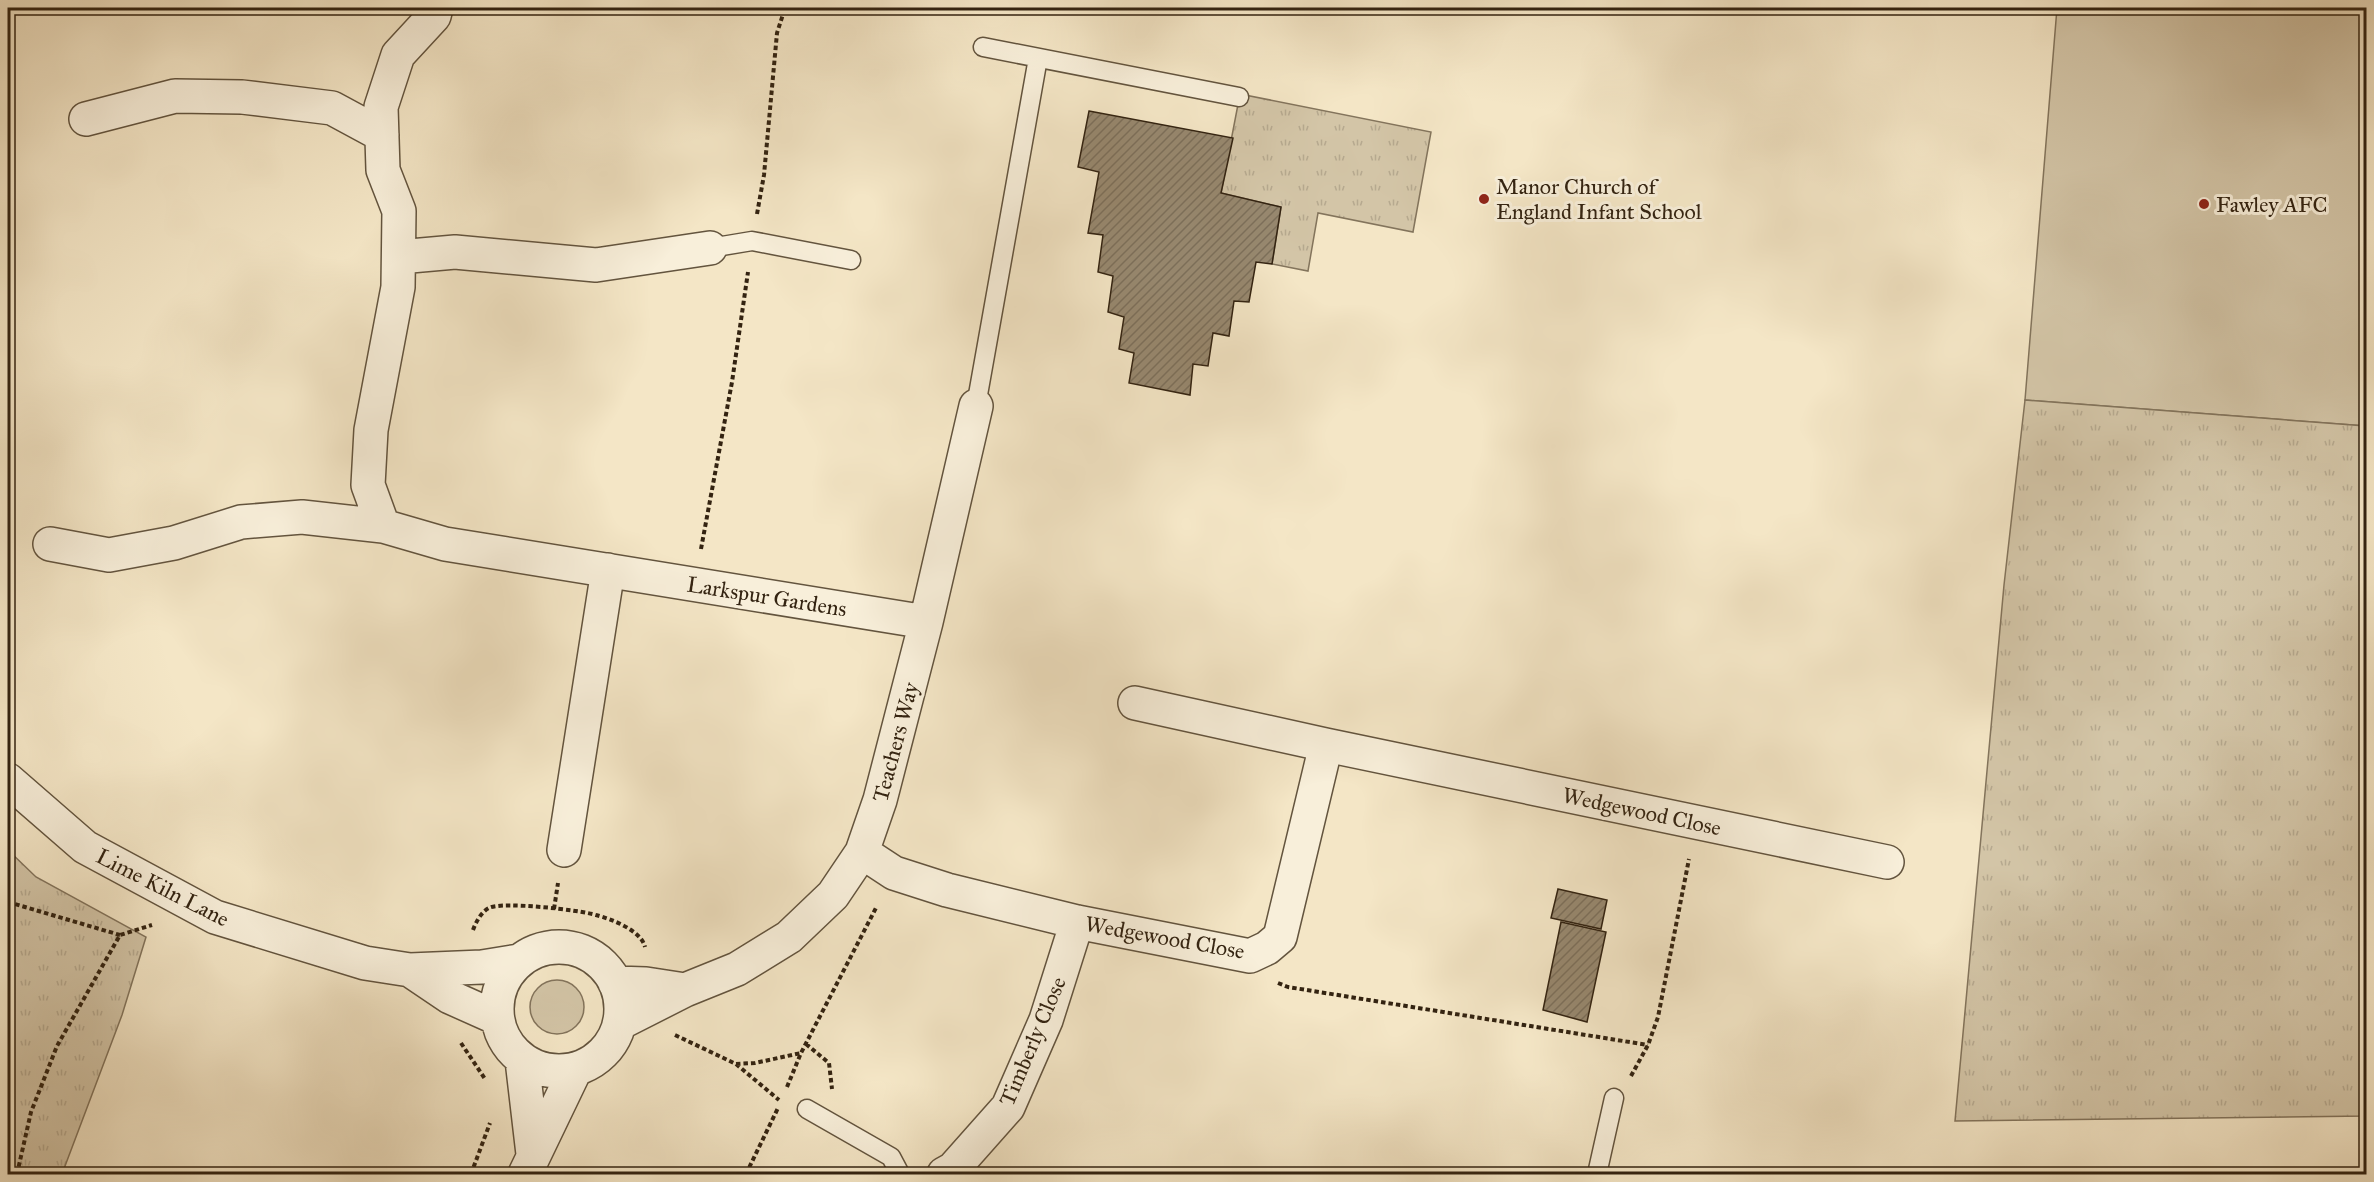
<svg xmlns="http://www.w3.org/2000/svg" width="2374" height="1182" viewBox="0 0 2374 1182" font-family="'IM FELL Great Primer',serif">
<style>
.green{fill:#d3c5a7;stroke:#83745c;stroke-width:1.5}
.park{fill:url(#park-tufts);stroke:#83745c;stroke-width:1.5}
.building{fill:url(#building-hatch);stroke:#332311;stroke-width:1.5}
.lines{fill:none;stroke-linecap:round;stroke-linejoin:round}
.lane-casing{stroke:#63543e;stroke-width:21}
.street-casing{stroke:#63543e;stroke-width:36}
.path{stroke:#332311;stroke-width:4;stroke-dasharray:4.5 3;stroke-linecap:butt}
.lane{stroke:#f8efda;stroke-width:18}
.street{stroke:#f8efda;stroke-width:33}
.poi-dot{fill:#8f2418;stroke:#f8efda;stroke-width:2}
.labels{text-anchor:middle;stroke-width:6;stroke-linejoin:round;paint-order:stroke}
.poi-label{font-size:22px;fill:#332311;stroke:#f8efda;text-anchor:start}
.street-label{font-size:22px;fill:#332311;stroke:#f8efda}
</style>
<defs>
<pattern id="park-tufts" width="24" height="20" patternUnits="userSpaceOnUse" patternTransform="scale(1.5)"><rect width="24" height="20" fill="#d3c5a7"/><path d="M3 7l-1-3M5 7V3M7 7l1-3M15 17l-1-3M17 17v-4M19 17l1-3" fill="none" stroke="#b6a98f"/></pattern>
<pattern id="building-hatch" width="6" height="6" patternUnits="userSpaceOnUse" patternTransform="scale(1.5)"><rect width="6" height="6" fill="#97886f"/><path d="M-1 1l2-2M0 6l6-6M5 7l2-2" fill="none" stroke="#7c6f5a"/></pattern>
</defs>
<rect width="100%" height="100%" fill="#f4e6c6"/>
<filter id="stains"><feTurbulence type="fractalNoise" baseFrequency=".00333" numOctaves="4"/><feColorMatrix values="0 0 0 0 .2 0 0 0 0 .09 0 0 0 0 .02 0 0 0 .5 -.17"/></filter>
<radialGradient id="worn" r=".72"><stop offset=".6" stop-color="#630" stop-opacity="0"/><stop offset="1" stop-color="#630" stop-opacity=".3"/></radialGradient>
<path class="green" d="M2057 8H2366V426L2025 400Z
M530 1007a27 27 0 1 1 54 0a27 27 0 1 1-54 0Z"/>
<path class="park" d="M1240 94 1431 132 1413 232 1318 213 1308 271 1272 264 1281 207 1221 193Z
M2025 400 2366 426V1116L1955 1121 2004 585Z
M8 850 36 877 146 937 122 1015 62 1174H8Z"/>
<path class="building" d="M1089 111 1233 138 1221 193 1281 207 1272 264 1256 262 1249 302 1234 301 1229 336 1213 333 1208 366 1193 364 1190 395 1129 383 1134 353 1119 349 1124 317 1108 312 1113 276 1098 272 1103 235 1088 233 1099 172 1078 167Z
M1558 889 1607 900 1601 929 1551 918Z
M1561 922 1606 932 1587 1022 1543 1010Z"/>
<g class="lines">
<defs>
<path id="lane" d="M983 47 1239 97
M710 248 752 241 851 260
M976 406 1038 58
M807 1109 891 1157 900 1174
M1597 1174 1614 1098"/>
<path id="street" d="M436 8 434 16 398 55 381 107 383 170 399 211 398 287 371 430 368 485 383 526 445 544 926 622
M86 119 175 96 242 97 332 108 382 135
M399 257 455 252 596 265 710 248
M50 544 109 555 174 543 241 522 302 517 383 526
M1135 703 1326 745 1887 862
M8 780 85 847 215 917 365 963 410 970 482 967 519 961
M564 850 608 570
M862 852 894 873 947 890 1077 922 1250 956 1267 948 1280 937 1326 745
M497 1009a62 62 0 1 1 124 0a62 62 0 1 1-124 0Z
M410 970 450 997 497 1018
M615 983 646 984 685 990
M620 1023 685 990 737 969 789 937 833 895 862 852 880 800 926 622 976 406
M522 1060 533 1154
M525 1174 575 1070
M944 1174 953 1169 1008 1107 1046 1020 1077 922"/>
</defs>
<use href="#lane" class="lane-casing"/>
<use href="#street" class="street-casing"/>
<path class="path" d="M757 214 764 175 777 33 785 8
M701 549 732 382 748 272
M8 902 120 935
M554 909 558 883
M473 930C476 922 481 912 489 908 502 901 580 910 596 915 611 919 641 930 645 947
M1278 983 1288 987 1648 1045
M675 1035 736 1064 755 1063 801 1053
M461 1043 485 1079
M806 1044 829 1063 832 1089
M736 1064 779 1100
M1631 1076 1648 1045 1658 1017 1689 859
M787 1087 801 1053 877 906
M17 1174 31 1112 57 1046 120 935 152 925
M471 1174 490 1123
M746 1174 778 1108"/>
<use href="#lane" class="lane"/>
<use href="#street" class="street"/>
</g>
<g class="poi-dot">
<circle cx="1484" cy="199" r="6"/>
<circle cx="2204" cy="204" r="6"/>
</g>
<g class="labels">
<g class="poi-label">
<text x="1496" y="194">Manor Church of<tspan x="1496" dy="25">England Infant School</tspan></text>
<text x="2216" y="212">Fawley AFC</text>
</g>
<g class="street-label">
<text transform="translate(767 596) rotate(9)" y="8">Larkspur Gardens</text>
<text transform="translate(895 742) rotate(-75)" y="8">Teachers Way</text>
<text transform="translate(1642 811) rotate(12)" y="8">Wedgewood Close</text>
<text transform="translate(163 887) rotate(27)" y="8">Lime Kiln Lane</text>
<text transform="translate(1165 937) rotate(10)" y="8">Wedgewood Close</text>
<text transform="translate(1032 1041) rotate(-67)" y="8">Timberly Close</text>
</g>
</g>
<rect width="2374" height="1182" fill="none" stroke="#f4e6c6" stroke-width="30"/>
<rect x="9" y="9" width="2356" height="1164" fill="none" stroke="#332311" stroke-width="3"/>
<rect x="15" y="15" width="2344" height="1152" fill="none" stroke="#332311" stroke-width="1.5"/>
<rect width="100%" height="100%" filter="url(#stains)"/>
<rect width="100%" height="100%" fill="url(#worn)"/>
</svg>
